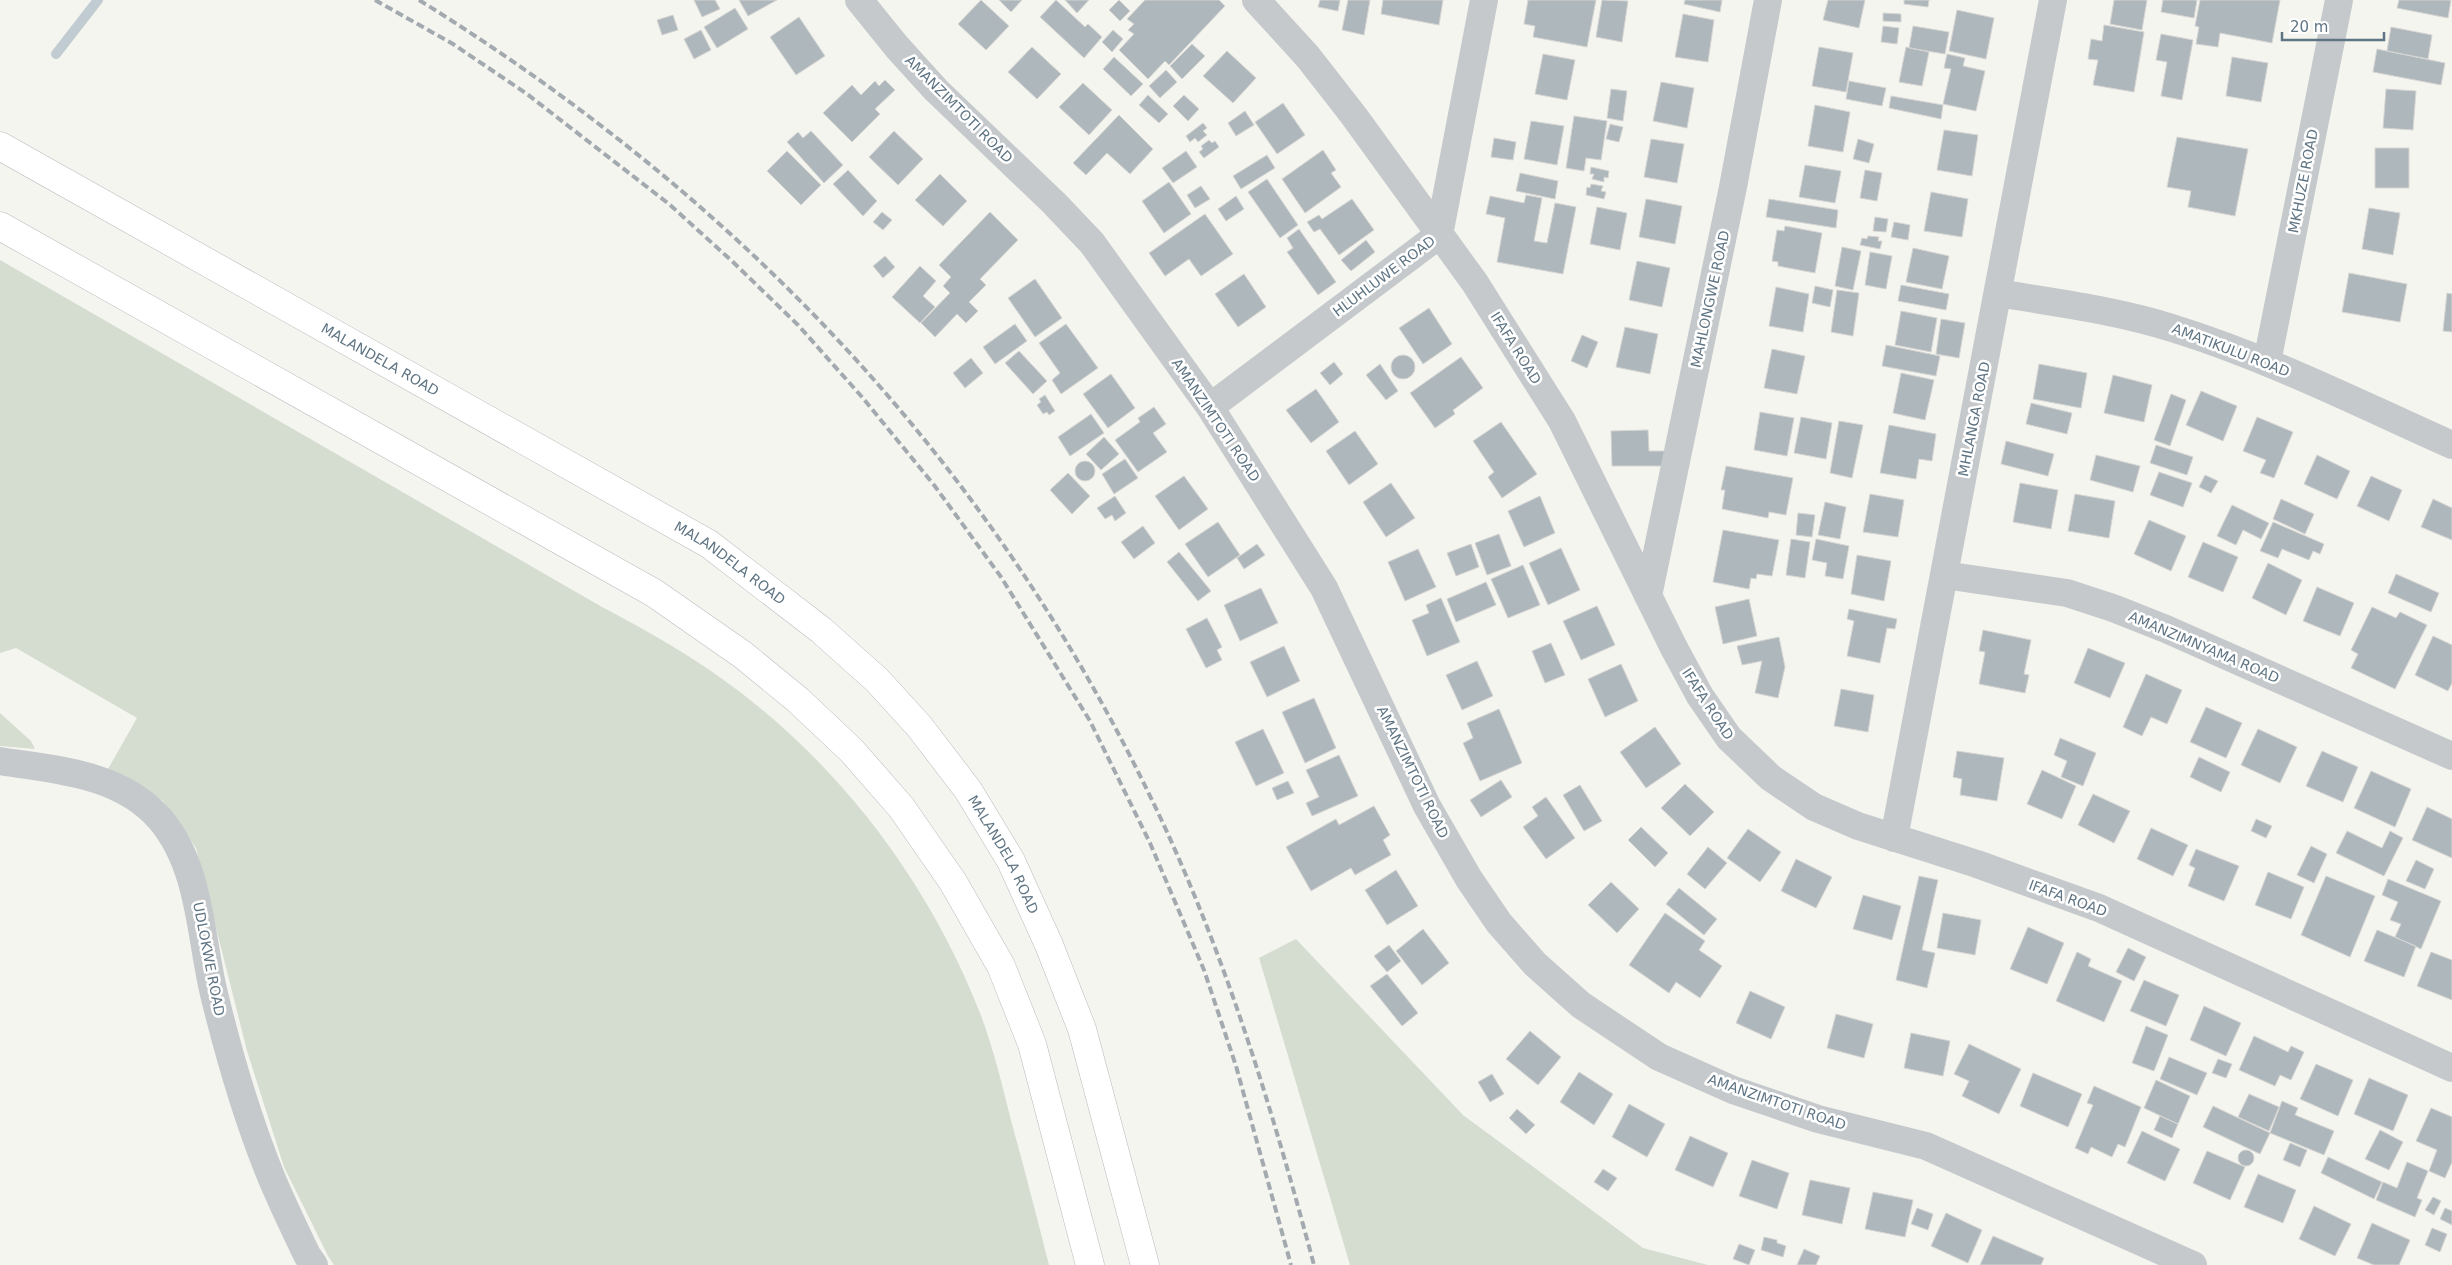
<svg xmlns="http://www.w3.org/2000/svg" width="2452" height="1265" viewBox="0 0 2452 1265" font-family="'DejaVu Sans',sans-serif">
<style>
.green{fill:#d5ddd0}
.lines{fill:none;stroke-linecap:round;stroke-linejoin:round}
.stream{stroke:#c0ccd1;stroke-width:10}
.building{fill:#aeb7bb;stroke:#d6d5d3}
.major-casing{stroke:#b8bcbf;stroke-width:29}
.minor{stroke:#c6c9cc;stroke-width:28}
.major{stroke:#fff;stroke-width:28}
.rail{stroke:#a3aaaf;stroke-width:4;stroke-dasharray:8 4;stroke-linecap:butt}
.labels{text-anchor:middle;stroke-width:5;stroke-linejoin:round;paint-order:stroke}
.street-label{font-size:14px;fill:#607584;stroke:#fff}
</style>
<rect width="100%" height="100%" fill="#f5f5f0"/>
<path class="green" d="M0 260 602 607C650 632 697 659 740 692 846 773 929 885 978 1008 993 1045 1002 1085 1012 1124 1025 1171 1037 1218 1049 1265H334L328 1256 284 1167 247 1051 196 848 163 801 108 769 137 718 16 648 0 653Z
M0 713 31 741 35 749 0 746Z
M1296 939 1463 1115 1643 1248 1708 1265H1350L1259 958Z"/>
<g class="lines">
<path class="stream" d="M56 54 98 0"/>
</g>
<path class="building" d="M694 0H715L720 9 702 17Z
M739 0H777L748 16Z
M981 0 1009 26 986 50 958 24Z
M999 0H1022L1011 12Z
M1056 0 1085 27 1088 24 1102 37 1084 58 1040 17Z
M1065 0H1089L1077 13Z
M1119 0 1130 11 1120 21 1109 10Z
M1145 0H1219L1225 6 1169 65 1165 61 1148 79 1119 50 1134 34 1128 30 1134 24 1127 19Z
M1320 0H1340L1338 11 1318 7Z
M1348 0H1370L1364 35 1342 30Z
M1383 0H1443L1439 25 1381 14Z
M1528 0H1596L1587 47 1533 37 1535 26 1524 24Z
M1602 0 1628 1 1622 42 1596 37Z
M1685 0H1722L1720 12 1684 4Z
M1828 0H1865L1859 28 1823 20Z
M1904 0H1929L1928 7 1904 4Z
M2114 0H2147L2142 30 2110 24Z
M2163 0H2197L2194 18 2161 12Z
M2200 0H2280L2272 43 2220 33 2218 47 2196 44 2199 27 2195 26Z
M2399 0H2451L2448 18 2397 8Z
M735 8 748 29 717 48 704 27Z
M1957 10 1994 18 1986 59 1949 51Z
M1883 13 1901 14V22L1883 21Z
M1683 14 1714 20 1708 62 1675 57Z
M673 15 678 30 662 35 657 20Z
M799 17 825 56 796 75 770 37Z
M2104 25 2144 32 2134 92 2093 85 2098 60 2088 59 2091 39 2102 41Z
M1883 26 1899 28 1897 44 1881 42Z
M1913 26 1949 32 1945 54 1909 48Z
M2391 27 2432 35 2428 59 2387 51Z
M701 30 711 50 694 59 684 39Z
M1113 30 1123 39 1112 52 1102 42Z
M2161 34 2193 40 2182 100 2161 96 2167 62 2156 60Z
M1192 44 1205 56 1182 79 1170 66Z
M1032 47 1061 74 1037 99 1008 72Z
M1819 47 1853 53 1846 92 1812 86Z
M1906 47 1929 52 1922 86 1899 82Z
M2377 49 2445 63 2441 85 2373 72Z
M1227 51 1256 78 1233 103 1203 76Z
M1543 54 1575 60 1567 100 1535 94Z
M1947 54 1965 58 1963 66 1985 71 1976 111 1943 104 1951 69 1944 68Z
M1114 57 1143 84 1131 96 1103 69Z
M2232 57 2268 63 2261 102 2226 96Z
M1166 70 1177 82 1160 98 1149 86Z
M885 80 895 90 875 109 880 114 852 142 823 113 852 85 861 95 875 81 879 86Z
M1849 81 1886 88 1882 106 1846 99Z
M1661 82 1694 88 1687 128 1653 121Z
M1083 83 1112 110 1089 135 1059 107Z
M1611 89 1627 91 1623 121 1607 118Z
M2386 89 2416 91 2413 130 2383 128Z
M1148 95 1168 114 1159 123 1139 105Z
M1184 95 1199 109 1188 121 1173 106Z
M1891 96 1943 105 1941 119 1889 108Z
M1283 103 1305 135 1277 154 1255 122Z
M1815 105 1850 112 1843 152 1808 146Z
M1245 111 1254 125 1236 136 1228 123Z
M1119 115 1153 149 1130 174 1107 153 1086 175 1073 163Z
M1574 116 1607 121 1601 160 1586 158 1584 171 1566 168Z
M1531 121 1564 126 1557 165 1524 159Z
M1203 123 1207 128 1203 131 1207 135 1198 142 1195 138 1190 142 1186 136Z
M1610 124 1623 127 1619 142 1606 139Z
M1944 130 1978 135 1972 176 1937 170Z
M811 131 843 165 824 183 787 142 798 132 803 138Z
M894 131 923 159 898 185 869 157Z
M2177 137 2248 149 2235 216 2188 207 2191 191 2167 187Z
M1494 138 1516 142 1513 160 1491 157Z
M1651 139 1684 144 1677 183 1644 177Z
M1858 139 1874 144 1869 163 1853 159Z
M1209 140 1212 143 1215 141 1219 147 1204 158 1199 152 1203 149 1201 146Z
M2375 148H2409V188H2375Z
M1323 150 1336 170 1331 173 1341 187 1305 213 1282 179Z
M787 151 821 185 801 205 767 171Z
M1186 151 1197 167 1173 183 1162 168Z
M1267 155 1275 168 1241 189 1233 176Z
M1805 165 1841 171 1835 203 1799 197Z
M1591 167 1609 171 1608 178 1604 177V182L1592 179 1594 174H1590Z
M848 170 877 201 863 216 833 184Z
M1865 170 1882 173 1877 201 1860 198Z
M1520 173 1558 181 1555 199 1516 191Z
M940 174 967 201 943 226 915 200Z
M1267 179 1298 225 1280 238 1248 192Z
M1169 182 1191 214 1164 233 1142 201Z
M1591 184 1603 186 1601 191 1606 192 1604 199 1586 195 1587 187 1590 188Z
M1201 186 1210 199 1195 208 1187 195Z
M1931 192 1968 199 1962 237 1924 231Z
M1526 195 1542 198 1534 241 1547 243 1555 203 1576 207 1563 274 1497 262 1505 218 1486 214 1490 196 1524 203Z
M1236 196 1244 209 1226 221 1218 209Z
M1352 199 1374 230 1339 255 1320 229 1314 232 1307 222 1319 215 1322 219Z
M1646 199 1682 206 1675 244 1639 237Z
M1769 199 1838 210 1836 228 1766 217Z
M1597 207 1627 213 1620 250 1590 244Z
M2369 208 2400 213 2393 255 2362 249Z
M882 212 892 220 883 230 873 222Z
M990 212 1018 240 980 279 986 285 969 302 978 311 966 323 957 314 935 337 921 323 950 293 943 286 951 277 939 265Z
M1205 214 1233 254 1201 276 1189 259 1165 276 1149 253Z
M1875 217 1888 219 1886 232 1873 231Z
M1894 222 1910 225 1908 240 1891 237Z
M1785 226 1822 233 1815 273 1778 266V262L1772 261 1777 230 1784 231Z
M1299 229 1336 282 1318 295 1287 252 1293 248 1287 238Z
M1868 236 1879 237 1878 241H1882L1880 249 1860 245 1862 238 1867 239Z
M1366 240 1375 252 1351 271 1341 260Z
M1842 247 1861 251 1853 290 1835 286Z
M1913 248 1949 256 1942 289 1906 282Z
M1870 252 1892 256 1886 289 1865 285Z
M885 256 895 267 883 278 873 266Z
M1637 261 1670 268 1662 307 1629 300Z
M920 266 936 281 923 296 935 307 920 323 892 297Z
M2349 273 2407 284 2400 322 2342 312Z
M1244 274 1266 307 1238 327 1215 294Z
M1035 279 1062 318 1035 337 1008 298Z
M1901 285 1949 294 1946 310 1898 301Z
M1815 286 1833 290 1830 307 1812 303Z
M1776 287 1809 294 1803 332 1769 326Z
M1837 290 1859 293 1853 336 1831 332Z
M2447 293 2452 294V332L2443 331Z
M1429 308 1452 344 1423 364 1399 328Z
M1901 311 1937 318 1931 352 1895 345Z
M1941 319 1965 323 1959 358 1936 354Z
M1015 324 1027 341 995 364 983 347Z
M1066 324 1098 368 1061 394 1052 380 1060 373 1039 343Z
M1625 327 1658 334 1650 374 1616 367Z
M1582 335 1598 342 1587 368 1571 361Z
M1886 345 1940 356 1936 376 1882 366Z
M1772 349 1805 356 1797 394 1764 388Z
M1019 351 1047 381 1033 394 1005 363Z
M1391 367a12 12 0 1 1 24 0a12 12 0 1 1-24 0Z
M1461 357 1483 388 1453 410 1455 414 1435 428 1410 393Z
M971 358 983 373 965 388 953 373Z
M1334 362 1343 374 1330 385 1320 373Z
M1380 364 1398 391 1386 400 1366 375Z
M2039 364 2087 373 2081 408 2033 399Z
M1901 373 1934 380 1925 420 1893 413Z
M1111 374 1135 408 1108 428 1083 394Z
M2113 375 2152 385 2144 422 2104 413Z
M1316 389 1339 422 1311 443 1286 410Z
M2201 391 2237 406 2223 441 2186 425Z
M2171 394 2186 400 2170 446 2154 440Z
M1045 395 1055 411 1049 415 1047 412 1043 414 1037 405 1041 402 1039 399Z
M2031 403 2072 413 2067 434 2026 424Z
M1154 407 1166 424 1153 433 1167 452 1138 472 1115 440 1140 422 1138 418Z
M1760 412 1794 418 1787 456 1754 450Z
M1091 414 1104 433 1070 456 1058 437Z
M1801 417 1832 423 1826 459 1794 453Z
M2257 417 2293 432 2274 478 2260 473 2266 460 2243 451Z
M1839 421 1863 425 1852 478 1830 473Z
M1501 422 1537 474 1502 498 1488 477 1494 472 1473 441Z
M1889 425 1936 434 1932 461 1919 459 1916 479 1880 473Z
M1648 430 1649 451H1665V466H1612L1611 431Z
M1355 431 1378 464 1349 485 1326 451Z
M1104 437 1119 454 1101 470 1086 454Z
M2006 441 2054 454 2048 476 2001 464Z
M2156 445 2193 457 2187 475 2150 463Z
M2096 455 2140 466 2133 492 2090 480Z
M2317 455 2350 471 2337 499 2304 484Z
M1125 459 1138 478 1114 494 1102 474Z
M1075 471a10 10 0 1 1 20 0a10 10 0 1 1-20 0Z
M1726 466 1793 478 1786 515 1769 512 1768 518 1722 509 1725 490H1721Z
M2159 472 2192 483 2183 507 2150 495Z
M1068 473 1090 496 1072 514 1050 490Z
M2205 475 2218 481 2211 493 2199 487Z
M1184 476 1208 509 1179 530 1155 496Z
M2371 476 2402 490 2389 521 2357 506Z
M1391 483 1415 518 1386 537 1363 502Z
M2020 483 2058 490 2051 529 2013 522Z
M1870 494 1904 500 1898 537 1863 532Z
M2075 494 2115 501 2109 538 2068 531Z
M1115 496 1126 513 1115 521 1112 515 1105 519 1097 508Z
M1540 496 1555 533 1524 547 1508 511Z
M2281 499 2314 514 2305 534 2273 519Z
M2433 499 2452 508V540L2421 527Z
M1825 502 1846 507 1840 539 1818 535Z
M2232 505 2269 523 2261 539 2243 530 2236 545 2217 536Z
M1798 513 1815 515 1812 537 1796 535Z
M2149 520 2186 536 2171 571 2134 554Z
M1218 522 1240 555 1208 577 1185 544Z
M2273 522 2324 544 2320 554 2313 551 2309 560 2282 549 2278 558 2260 551Z
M1143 526 1155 543 1134 559 1121 542Z
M1723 530 1779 540 1772 576 1757 574 1756 579 1751 578 1749 589 1713 582Z
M1499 534 1511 566 1487 575 1475 543Z
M1791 539 1810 542 1805 578 1786 575Z
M1816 539 1849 546 1843 579 1825 576 1827 563 1812 560Z
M2203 542 2238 557 2223 592 2188 577Z
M1257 544 1265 555 1244 569 1237 558Z
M1471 544 1479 567 1456 576 1447 553Z
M1561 548 1580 590 1548 605 1529 563Z
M1418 549 1436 587 1405 601 1388 562Z
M1179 552 1211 591 1198 601 1167 562Z
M1857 555 1891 561 1884 601 1851 594Z
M2268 563 2302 580 2286 615 2252 598Z
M1523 565 1540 605 1508 618 1491 579Z
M2396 574 2439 593 2431 612 2388 593Z
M1486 582 1496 605 1456 622 1447 599Z
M2317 587 2354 603 2340 636 2303 621Z
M1261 588 1278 623 1240 641 1224 605Z
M1441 598 1460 642 1427 656 1412 620 1429 613 1426 605Z
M1749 599 1757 636 1723 644 1715 607Z
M1597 606 1615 645 1581 660 1563 621Z
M2372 607 2396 618 2400 612 2427 625 2395 689 2351 668 2358 654 2351 650Z
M1849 609 1897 619 1895 629 1887 628 1880 663 1847 656 1854 621 1847 619Z
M1207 618 1222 647 1217 650 1222 660 1206 668 1186 629Z
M1983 630 2031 640 2024 674 2029 675 2025 693 1979 684 1985 652 1979 651Z
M2433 636 2452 645V683L2448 691 2415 675Z
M1779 637 1785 667 1778 698 1755 693 1762 661 1742 665 1737 646Z
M1551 643 1565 675 1545 683 1532 651Z
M1284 646 1300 681 1267 697 1250 662Z
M2088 648 2125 663 2110 698 2074 683Z
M1477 661 1493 696 1462 710 1446 675Z
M1621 664 1638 701 1605 717 1588 679Z
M2146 674 2182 690 2167 724 2151 717 2142 736 2123 727Z
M1841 689 1874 695 1868 732 1834 726Z
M1314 698 1336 748 1305 763 1282 712Z
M2206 707 2242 723 2226 758 2190 742Z
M1499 709 1522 763 1480 781 1463 743 1473 738 1467 723Z
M1655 727 1681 764 1646 788 1620 752Z
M1263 729 1284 773 1256 786 1235 742Z
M2258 729 2297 747 2280 783 2241 765Z
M2060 738 2096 753 2083 786 2061 777 2067 761 2054 755Z
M1957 751 2004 758 1997 801 1960 795 1962 779 1953 777Z
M2322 751 2358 767 2343 802 2306 786Z
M1339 755 1358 796 1312 816 1306 803 1319 797 1306 770Z
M2199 757 2230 772 2221 792 2190 777Z
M2042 770 2076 786 2062 819 2027 804Z
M2371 771 2411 789 2395 827 2354 808Z
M1501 780 1512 797 1481 817 1470 800Z
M1288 781 1294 793 1277 800 1272 788Z
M1685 784 1714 812 1690 836 1661 808Z
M1580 785 1602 821 1584 831 1563 795Z
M2093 794 2130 811 2114 843 2078 825Z
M1546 797 1575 838 1546 859 1523 827 1538 816 1532 807Z
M1374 806 1390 835 1383 840 1391 855 1355 875 1351 868 1311 891 1286 847 1336 819 1339 825Z
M2427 807 2452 819V858L2412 840Z
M2256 819 2272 826 2266 838 2251 831Z
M1641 827 1668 853 1655 867 1628 840Z
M2151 828 2188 845 2173 876 2137 859Z
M1748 829 1781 852 1760 882 1727 858Z
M2347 831 2382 848 2390 831 2403 838 2384 876 2336 853Z
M2311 846 2327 854 2314 883 2297 875Z
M1708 847 1727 863 1705 889 1687 874Z
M2196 849 2239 866 2224 901 2188 886 2195 868 2189 865Z
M1796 859 1832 877 1816 908 1781 891Z
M2416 860 2434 869 2425 889 2406 881Z
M1396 870 1418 906 1387 925 1365 890Z
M2268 872 2304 887 2291 919 2255 905Z
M1919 876 1938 880 1922 950 1935 953 1927 988 1896 980Z
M2326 876 2375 896 2350 957 2301 935Z
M2388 879 2441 901 2421 949 2395 937 2401 924 2390 920 2398 902 2382 895Z
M1611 882 1639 909 1617 933 1588 905Z
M1679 888 1717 919 1704 935 1666 904Z
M1863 895 1901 906 1892 940 1853 929Z
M1665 913 1705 941 1699 950 1722 966 1700 998 1676 982 1669 993 1629 965Z
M1943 913 1981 920 1975 955 1937 948Z
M2028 927 2064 943 2047 984 2010 969Z
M1423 929 1449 963 1422 985 1396 951Z
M2377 930 2416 946 2404 977 2364 961Z
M1389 945 1401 961 1387 972 1374 956Z
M2128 948 2146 957 2134 981 2116 972Z
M2077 952 2091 959 2088 966 2122 981 2104 1022 2056 1001Z
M2431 952 2452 960V1000L2417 986Z
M1387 974 1418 1013 1402 1026 1370 986Z
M2144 980 2179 995 2166 1026 2130 1011Z
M1750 991 1785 1007 1771 1039 1736 1023Z
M2204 1006 2241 1023 2226 1056 2190 1040Z
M1836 1014 1873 1024 1864 1058 1827 1048Z
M2146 1026 2168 1035 2154 1071 2132 1063Z
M1530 1031 1561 1057 1538 1085 1506 1059Z
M1911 1033 1950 1041 1943 1076 1904 1068Z
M2254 1036 2288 1052 2291 1046 2304 1052 2291 1080 2280 1075 2275 1086 2239 1070Z
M1969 1044 2021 1069 1999 1114 1962 1096 1969 1081 1954 1074Z
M2169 1057 2207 1073 2197 1095 2160 1079Z
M2218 1059 2232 1064 2226 1078 2212 1073Z
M2316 1064 2353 1080 2338 1116 2300 1099Z
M1579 1072 1613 1094 1594 1125 1560 1102Z
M2033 1073 2082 1094 2068 1127 2020 1106Z
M1492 1074 1504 1094 1490 1102 1478 1082Z
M2369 1078 2408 1095 2393 1131 2354 1114Z
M2156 1080 2190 1096 2178 1124 2144 1108Z
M2094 1086 2141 1107 2125 1147 2118 1144 2112 1157 2091 1147 2088 1154 2075 1148 2093 1105 2087 1103Z
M2249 1094 2279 1107 2269 1131 2238 1117Z
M2282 1101 2298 1108 2295 1115 2334 1131 2324 1155 2270 1133Z
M1629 1104 1665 1124 1647 1157 1612 1137Z
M2213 1106 2270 1133 2260 1154 2203 1127Z
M2431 1108 2452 1117V1162L2445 1178 2429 1171 2437 1150 2416 1141Z
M1517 1109 1535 1125 1526 1134 1509 1118Z
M2160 1116 2178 1124 2172 1138 2154 1130Z
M2380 1130 2403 1142 2389 1170 2365 1159Z
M2142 1131 2180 1149 2165 1181 2127 1163Z
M1690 1136 1728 1153 1713 1187 1675 1170Z
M2290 1143 2307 1150 2300 1167 2283 1160Z
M2238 1158a8 8 0 1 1 16 0a8 8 0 1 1-16 0Z
M2207 1151 2245 1167 2230 1200 2193 1183Z
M2328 1157 2382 1182 2374 1199 2321 1173Z
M1752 1160 1789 1173 1777 1209 1739 1196Z
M2407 1162 2428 1171 2417 1198 2422 1200 2415 1217 2376 1200 2383 1182 2397 1188Z
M1603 1169 1617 1178 1608 1191 1594 1182Z
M2258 1174 2296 1190 2283 1223 2244 1207Z
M1810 1180 1850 1188 1842 1224 1802 1215Z
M1873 1192 1913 1200 1905 1237 1865 1229Z
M2433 1197 2441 1201 2434 1215 2425 1210Z
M2314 1206 2351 1224 2335 1256 2299 1239Z
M1917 1208 1933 1214 1928 1230 1911 1224Z
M2445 1208 2452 1211V1225L2440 1219Z
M1946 1213 1982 1230 1968 1263 1931 1246Z
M2372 1223 2410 1240 2399 1265H2374L2357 1258Z
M2432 1228 2447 1234 2440 1252 2425 1245Z
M1993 1236 2044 1258 2041 1265H1980Z
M1764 1237 1777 1240V1243L1786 1246 1783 1257 1761 1250Z
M1739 1244 1755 1250 1749 1265 1733 1259Z
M1804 1249 1820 1256 1816 1265H1797Z"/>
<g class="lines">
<defs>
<g id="major">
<path id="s1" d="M0 146 709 544 821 630 877 680 919 726 968 790 1011 861 1049 945 1082 1029 1145 1265"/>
<path d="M0 226 654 593 743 655 798 700 851 750 901 807 953 882 1001 966 1032 1044 1090 1265"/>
</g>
</defs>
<use href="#major" class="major-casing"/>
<path class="minor" d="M859 0 897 47 936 90 1054 203 1092 243 1210 407 1324 588 1427 806 1469 879 1499 923 1535 964 1581 1005 1659 1057 1733 1090 1818 1119 1926 1146 2193 1265
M1256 0 1308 57 1354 116 1475 283 1562 421 1674 648 1700 696 1729 738 1771 778 1814 807 1858 826 1977 864 2099 908 2452 1068
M1998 293C2056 303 2116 310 2172 328 2269 358 2360 404 2452 445
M2267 362 2339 0
M1210 407 1439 235 1484 0
M1944 575 2067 593 2113 608 2166 629 2452 756
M1648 596 1733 187 1768 0
M0 761C56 770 120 773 160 819 202 868 200 940 215 998 230 1059 248 1121 272 1179 283 1205 295 1230 307 1255L314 1265
M1894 838 2053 0"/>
<use href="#major" class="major"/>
<path class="rail" d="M375 0 453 44 527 94 669 204 733 262 798 325 862 397 934 485 1001 577 1090 721 1150 843 1204 970 1236 1066 1291 1265
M419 0C746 203 997 469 1161 819 1228 963 1273 1112 1314 1265"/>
</g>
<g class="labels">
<g class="street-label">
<text transform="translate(959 109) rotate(45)" y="5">AMANZIMTOTI ROAD</text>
<text transform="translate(2303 181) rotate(-79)" y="5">MKHUZE ROAD</text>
<text transform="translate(1384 276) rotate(-37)" y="5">HLUHLUWE ROAD</text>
<text transform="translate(1710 299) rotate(-78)" y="5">MAHLONGWE ROAD</text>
<text transform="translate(1516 348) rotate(58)" y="5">IFAFA ROAD</text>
<text transform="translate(2231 350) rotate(21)" y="5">AMATIKULU ROAD</text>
<text dy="5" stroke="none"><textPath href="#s1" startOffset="436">MALANDELA ROAD</textPath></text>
<text transform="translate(1974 419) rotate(-79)" y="5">MHLANGA ROAD</text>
<text transform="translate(1216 420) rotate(56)" y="5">AMANZIMTOTI ROAD</text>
<text dy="5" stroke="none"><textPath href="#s1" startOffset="841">MALANDELA ROAD</textPath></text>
<text transform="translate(2204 647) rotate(23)" y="5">AMANZIMNYAMA ROAD</text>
<text transform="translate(1708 704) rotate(57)" y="5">IFAFA ROAD</text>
<text transform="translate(1413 772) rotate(64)" y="5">AMANZIMTOTI ROAD</text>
<text dy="5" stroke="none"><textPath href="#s1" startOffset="1246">MALANDELA ROAD</textPath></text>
<text transform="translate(2068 898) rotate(20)" y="5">IFAFA ROAD</text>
<text transform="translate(209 959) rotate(79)" y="5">UDLOKWE ROAD</text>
<text transform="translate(1777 1102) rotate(19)" y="5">AMANZIMTOTI ROAD</text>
</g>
</g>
<path d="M2282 32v8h102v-8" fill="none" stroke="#607584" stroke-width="2.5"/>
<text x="2290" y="32" font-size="15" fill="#607584" stroke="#ffffff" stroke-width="4" paint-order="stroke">20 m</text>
</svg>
